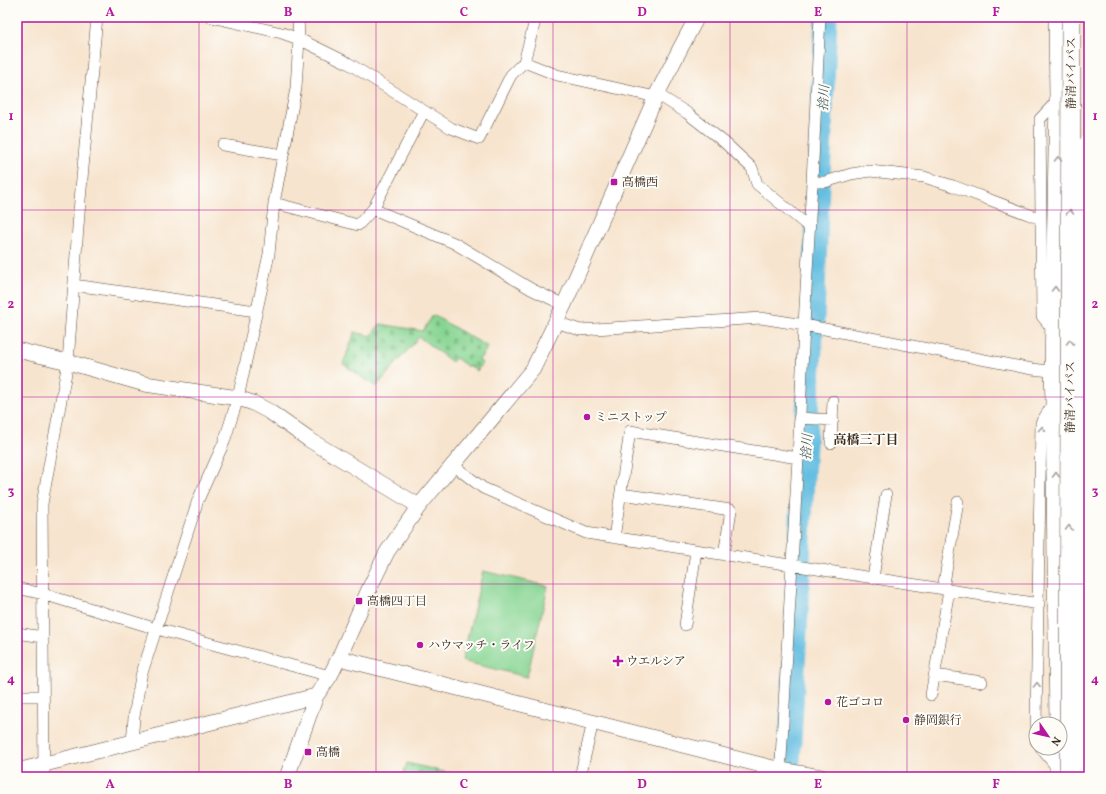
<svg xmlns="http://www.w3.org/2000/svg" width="1106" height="794" viewBox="0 0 1106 794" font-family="Vollkorn,'Noto Serif JP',serif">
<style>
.cemetery{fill:url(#cemetery-stones);stroke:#618058}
.pitch{fill:#87d593;stroke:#618058}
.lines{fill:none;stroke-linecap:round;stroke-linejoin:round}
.river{stroke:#64bee1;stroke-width:23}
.street-casing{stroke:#574638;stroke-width:12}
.secondary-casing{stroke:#574638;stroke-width:16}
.highway-casing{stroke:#574638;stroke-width:20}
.street{stroke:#fff;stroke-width:11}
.secondary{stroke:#fff;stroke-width:15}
.highway{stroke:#fff;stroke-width:19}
.highway-bridge-casing{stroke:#574638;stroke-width:20;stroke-linecap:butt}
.highway-bridge{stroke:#fff;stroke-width:19}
.oneway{stroke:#a79f9a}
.grid{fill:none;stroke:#b5179e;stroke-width:1;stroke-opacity:0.55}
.poi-dot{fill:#b5179e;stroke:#fdfcf7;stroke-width:1.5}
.labels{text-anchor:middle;stroke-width:4;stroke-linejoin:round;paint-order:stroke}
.street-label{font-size:12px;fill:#3b2a1e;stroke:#fdfcf7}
.poi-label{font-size:12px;fill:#3b2a1e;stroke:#fdfcf7;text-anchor:start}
.water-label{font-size:13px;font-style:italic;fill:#495e62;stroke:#fdfcf7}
.neighbourhood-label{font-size:13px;font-weight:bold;fill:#3b2a1e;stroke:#fdfcf7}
.neatline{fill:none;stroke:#b5179e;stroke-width:1.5}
.grid-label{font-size:13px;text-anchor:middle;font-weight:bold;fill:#b5179e}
</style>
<defs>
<pattern id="cemetery-stones" width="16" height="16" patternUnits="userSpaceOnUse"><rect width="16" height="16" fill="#87d593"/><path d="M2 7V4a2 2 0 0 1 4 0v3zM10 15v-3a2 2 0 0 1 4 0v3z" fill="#75b77e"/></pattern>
</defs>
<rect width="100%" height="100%" fill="#fdfcf7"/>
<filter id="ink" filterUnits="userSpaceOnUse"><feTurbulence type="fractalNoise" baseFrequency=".025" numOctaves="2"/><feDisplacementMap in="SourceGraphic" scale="8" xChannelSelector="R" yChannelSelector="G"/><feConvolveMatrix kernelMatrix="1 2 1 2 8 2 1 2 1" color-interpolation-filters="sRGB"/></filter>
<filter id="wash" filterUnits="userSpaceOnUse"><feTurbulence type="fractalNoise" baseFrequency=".012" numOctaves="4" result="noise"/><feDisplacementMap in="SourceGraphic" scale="16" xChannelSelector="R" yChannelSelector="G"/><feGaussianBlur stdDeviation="0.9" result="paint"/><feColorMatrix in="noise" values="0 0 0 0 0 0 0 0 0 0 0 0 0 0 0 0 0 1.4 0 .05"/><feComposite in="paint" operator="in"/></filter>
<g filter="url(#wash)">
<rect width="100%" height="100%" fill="#f7e4ce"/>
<path class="cemetery" d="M433 315 488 347 479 360 482 363 477 371 469 365 468 367 456 358 452 362 419 337 376 387 343 364 355 332 371 336 380 324 423 331Z
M407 763 449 773 487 777H402Z"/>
<path class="pitch" d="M483 571 548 586 527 677 462 661Z"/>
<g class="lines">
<path class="river" d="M819 179 826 17
M813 320 818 186
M799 561 803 477 812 333
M789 761 799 575"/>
</g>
</g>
<g filter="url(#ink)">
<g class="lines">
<defs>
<path id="street" d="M211 17 282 33 299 39 348 63 451 128 479 139 511 75 524 62 536 17
M524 62 557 75 656 97
M657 94 687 113 724 142 752 168 757 184 809 227
M223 145 283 155
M812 182H825L851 174 870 171 924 177 953 186 1041 219
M274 203 358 225 373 209 424 111
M373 209 454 243 531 289 564 305
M74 285 256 311
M556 322 580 330 761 318 804 325 1032 369 1059 372
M1054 331 1042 316 1040 119 1059 99
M799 418 833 420
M831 443 833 401
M453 465 483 488 586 533 1039 604
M621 494 731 510 724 555
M614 538 630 431 798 458
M873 578 886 495
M17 588 43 594 157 629 330 676
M943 589 958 502
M685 625 696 551
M17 633 43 637
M935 675 982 682
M931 695 949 590
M17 696H43
M1036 724 1041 423 1053 404
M1036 728V741
M132 743 134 717 141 676 198 500 224 442 238 398 269 254 274 203 296 88 299 39 298 17
M1041 748 1059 770
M780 776 798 458 804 325 812 182 820 17
M44 777 42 504 68 362 80 200 97 17
M580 777 593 722"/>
<path id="secondary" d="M17 350 68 362 145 384 238 398 253 403 270 412 308 439 419 506
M339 658 781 770 821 777
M17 771 316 696
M287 777 316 696 330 676 339 658 370 587 387 552 419 506 533 369 564 305 657 94 680 49 697 17"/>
<path id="highway" d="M1058 17 1059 99 1054 371 1055 401 1059 724
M1059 748V777"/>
</defs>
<use href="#street" class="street-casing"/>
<use href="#secondary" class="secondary-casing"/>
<use href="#highway" class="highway-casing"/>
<use href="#street" class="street"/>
<use href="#secondary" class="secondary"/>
<use href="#highway" class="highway"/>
<defs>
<path id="highway-bridge" d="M1069 777 1071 17
M1086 777 1089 143"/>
</defs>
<use href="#highway-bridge" class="highway-bridge-casing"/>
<use href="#highway-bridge" class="highway-bridge"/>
</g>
<defs><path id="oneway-chevron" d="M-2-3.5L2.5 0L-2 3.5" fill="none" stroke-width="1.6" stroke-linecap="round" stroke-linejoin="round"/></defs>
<g class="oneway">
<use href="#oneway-chevron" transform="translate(1058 159) rotate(-89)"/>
<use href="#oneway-chevron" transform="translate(1070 212) rotate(-90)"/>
<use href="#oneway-chevron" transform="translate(1055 289) rotate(-89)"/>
<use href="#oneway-chevron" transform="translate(1070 342) rotate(-90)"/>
<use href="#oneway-chevron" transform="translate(1042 429) rotate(-86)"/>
<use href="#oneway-chevron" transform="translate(1056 475) rotate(-91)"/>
<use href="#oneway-chevron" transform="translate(1069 528) rotate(-90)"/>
<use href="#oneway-chevron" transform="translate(1037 685) rotate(-89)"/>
</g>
</g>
<path class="grid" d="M199 17V777M376 17V777M553 17V777M730 17V777M907 17V777M17 210H1089M17 397H1089M17 584H1089"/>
<g class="poi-dot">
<rect x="610" y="178" width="8" height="8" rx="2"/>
<circle cx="587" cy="417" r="4"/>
<rect x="355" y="597" width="8" height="8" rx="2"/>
<circle cx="420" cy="645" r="4"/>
<path d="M616 655h4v4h4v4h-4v4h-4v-4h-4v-4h4z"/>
<circle cx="828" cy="702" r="4"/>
<circle cx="906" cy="720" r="4"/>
<rect x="304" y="748" width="8" height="8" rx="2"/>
</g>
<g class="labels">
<g class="street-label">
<text transform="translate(1071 73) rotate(-90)" y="4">静清バイパス</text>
<text transform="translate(1070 397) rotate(-90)" y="4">静清バイパス</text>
</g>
<g class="poi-label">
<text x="622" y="186">高橋西</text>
<text x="595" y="421">ミニストップ</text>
<text x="367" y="605">高橋四丁目</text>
<text x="428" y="649">ハウマッチ・ライフ</text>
<text x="626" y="665">ウエルシア</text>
<text x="836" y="706">花ゴコロ</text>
<text x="914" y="724">静岡銀行</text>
<text x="316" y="756">高橋</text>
</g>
<g class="water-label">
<text transform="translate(823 98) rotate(-87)" y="5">捨川</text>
<text transform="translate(806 447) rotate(-87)" y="5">捨川</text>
</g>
<g class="neighbourhood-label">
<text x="866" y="444">高橋三丁目</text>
</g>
</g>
<rect width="1106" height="794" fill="none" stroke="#fdfcf7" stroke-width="44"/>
<g transform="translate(1048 736) rotate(124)"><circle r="19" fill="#fdfcf7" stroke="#afa8a0"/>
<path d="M0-3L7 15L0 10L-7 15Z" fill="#b5179e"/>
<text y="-6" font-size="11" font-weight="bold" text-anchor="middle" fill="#3b2a1e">N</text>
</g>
<rect x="22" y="22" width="1062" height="750" class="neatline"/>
<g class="grid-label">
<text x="110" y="16">A</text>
<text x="288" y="16">B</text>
<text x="464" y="16">C</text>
<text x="642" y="16">D</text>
<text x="818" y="16">E</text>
<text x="996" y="16">F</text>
<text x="11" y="120">1</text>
<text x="1095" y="120">1</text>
<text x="11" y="308">2</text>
<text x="1095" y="308">2</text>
<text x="11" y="495">3</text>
<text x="1095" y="495">3</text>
<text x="11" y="683">4</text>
<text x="1095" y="683">4</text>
<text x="110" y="788">A</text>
<text x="288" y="788">B</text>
<text x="464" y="788">C</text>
<text x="642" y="788">D</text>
<text x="818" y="788">E</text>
<text x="996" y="788">F</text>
</g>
</svg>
